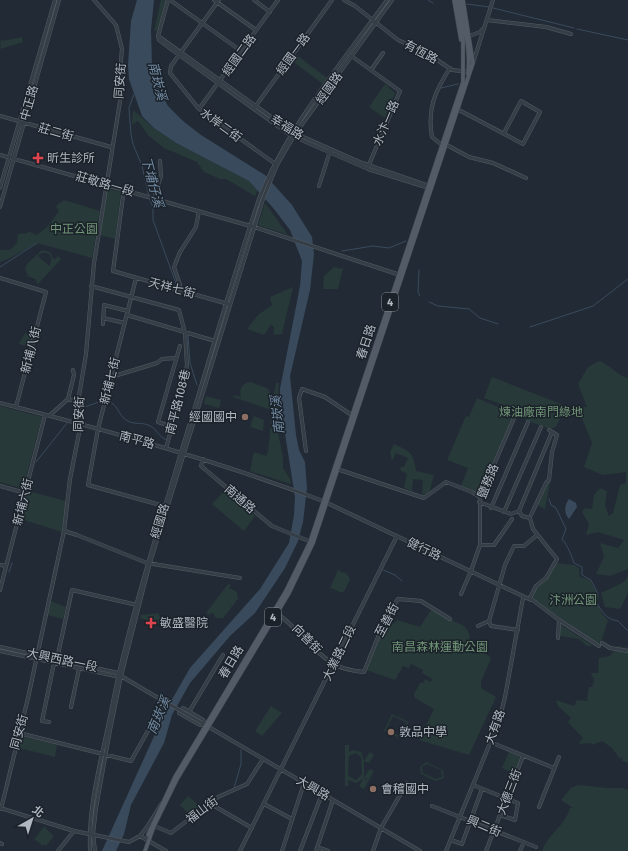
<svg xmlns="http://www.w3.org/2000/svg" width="628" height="851" viewBox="0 0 628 851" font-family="'Fira Sans','Noto Sans TC',sans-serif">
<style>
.green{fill:#273938;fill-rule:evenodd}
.water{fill:#394a5d}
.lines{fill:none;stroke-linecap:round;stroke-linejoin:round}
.stream{stroke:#394a5d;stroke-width:1}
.minor-casing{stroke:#535b63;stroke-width:4}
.major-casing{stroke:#3f464f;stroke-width:4.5}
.minor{stroke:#353d46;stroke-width:3}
.major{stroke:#535c66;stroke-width:3.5}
.minor-bridge-casing{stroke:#535b63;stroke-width:4;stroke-linecap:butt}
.minor-bridge{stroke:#353d46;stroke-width:3}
.health-dot{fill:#e0444e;stroke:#1b222a;stroke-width:1.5}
.education-dot{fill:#8d6e63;stroke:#1b222a;stroke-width:1.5}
.labels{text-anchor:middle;stroke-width:3;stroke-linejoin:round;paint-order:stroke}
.shield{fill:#1b222a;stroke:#838b94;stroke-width:1}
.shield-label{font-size:11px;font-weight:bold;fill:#b0b8c2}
.street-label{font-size:12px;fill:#b0b8c2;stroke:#1b222a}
.poi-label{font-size:12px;fill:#b0b8c2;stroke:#1b222a;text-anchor:start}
.park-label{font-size:12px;fill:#719677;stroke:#1b222a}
.water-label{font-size:13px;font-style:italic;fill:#738ba3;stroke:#1b222a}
</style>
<rect width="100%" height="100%" fill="#222b35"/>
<path class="green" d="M161 0H166L158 30 154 31Z
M22 37 23 42 0 49 1 40 2 39 3 41Z
M295 54 327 78 323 84 291 60Z
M385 84 395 93 385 118 369 107Z
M133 110 154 128 176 143 249 181 258 190 255 196 226 179H220L204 172 197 162 164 148 148 135 138 121 132 125Z
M107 189 121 192 115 239 100 235Z
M64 200 100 211 92 258 37 243C28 248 8 260 0 262V250H10L17 243 18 234 28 233V231L37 235 48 226 59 211 56 206Z
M265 203 288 235 258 225Z
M42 250 50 252 54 260 58 256 61 259 38 284 36 282 37 280 28 276 25 269 27 264ZM42 253H48C52 257 52 261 49 266L38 256Z
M334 267 343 269 338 289H323L324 276Z
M293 287 282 334 274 335V327L271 325 264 335 247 329 258 315 272 305 270 297Z
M25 333 33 337 30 347 19 344Z
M599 361C610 364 617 376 628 378V569L610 576 596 574 604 557 600 543 618 548 624 540 598 532 586 535 589 524 582 512 585 508 592 509 594 495 600 488 607 491 605 506 609 516 613 513 620 485 626 483V472L603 475 584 467 592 443 579 411 583 407H587L578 384 588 367Z
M492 377 566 406 556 427 550 429 515 416 517 410 484 398Z
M250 382 267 388 273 397 276 383H279L278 398 280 418 278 432 283 458V468L290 479 291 484 250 471 254 452 266 456 268 452 273 400 268 405 271 407V410L233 397 234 395 241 397C239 389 242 383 250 382Z
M206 396 221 400 219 408 204 404Z
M477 398 514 414 479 493 461 486 468 468 447 460 466 416 469 417Z
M0 406 42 417 23 489 0 482Z
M254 416 264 420 263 431 250 427Z
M394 444C411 452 413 452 416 471L434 475 429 493 422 495 423 480 413 479 412 491 404 488 407 474 400 470 401 467H404L408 458 396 453 392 461 390 452Z
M546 482 550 483 545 509 537 505Z
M225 490 255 516 244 531 212 504Z
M28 491 66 501 62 532 21 519Z
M556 563 574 565 579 568 580 577 590 580 599 597 597 603 602 614 608 620 601 642 598 643 532 600 536 588 545 580Z
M338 570H340V572L346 573 350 579C342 597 345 593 330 588Z
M628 576V593L620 609 605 607 601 593 624 582Z
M228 584 231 585 229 588 237 592 238 599 223 618H216L212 612 209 615 206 613Z
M51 601 66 607 63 619 48 615Z
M431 610 464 626C471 632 471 643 468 651L474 654 478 649 489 656 491 659 481 681V688L496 697 469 755 419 740 434 709 415 698 414 694 420 683H423L425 679 431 682 432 679 422 673 423 670 411 664 409 668 403 666 395 680 366 670 386 620 394 624 397 620 420 627Z
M158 613 165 626 140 618 141 615Z
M560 624 593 646H587L579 639 560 636Z
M618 646 628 648V763L622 761 623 757 620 759 612 748 602 741 592 745 591 743 581 744 579 743 583 738 568 722 571 718 558 706 556 700 574 706 577 700 587 701 589 687H592L594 681 591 673H598L599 658 610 656Z
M271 706 282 713 262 736 255 731Z
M392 714 409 722 402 739 384 731ZM393 716 407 723 401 736 386 730Z
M21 736 57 745 55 757 19 748Z
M345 745H349V752L353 750 361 752 364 761 370 752 374 755 369 763 364 761V778L368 780 364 777 370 769 374 771 364 789 359 786 363 779 356 783 348 780V786H345ZM356 753 361 757 362 774 356 780 348 776 349 756Z
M509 752 521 757 515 774 502 768Z
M426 762 443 770 444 778 436 781 421 774 420 767ZM427 764 441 770 442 777 436 779 423 773 422 767Z
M578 785 607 788H622L628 790V851H542C548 834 565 826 570 808H573L561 800 571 788Z
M188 796 202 808 191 816 180 805Z
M44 827 54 836 46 846 44 844 43 846 34 839Z"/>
<path class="water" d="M137 0H154L151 30 152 67 160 92 168 106 183 121 201 135 265 175 292 205 312 237 314 254 310 290 290 376 296 435 299 450 305 462 307 488 303 522 298 541 285 568 255 613 230 636 190 683 172 715 164 743 131 805 124 834 116 851H102L166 710 190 668 260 589 289 543 294 515 295 497 280 402V389L300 286 302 261 290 230 274 209 249 181 176 143 154 128 142 116 129 79 128 65 131 21Z
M569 499 576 503 577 507 569 519C564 514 564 505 569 499Z"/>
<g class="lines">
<path class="stream" d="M428 0 433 3
M467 4 489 7
M493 8 574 28
M577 29 628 40
M441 88 458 84
M134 94 129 108 131 134 133 144 142 166 149 197
M150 200 153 207V220L178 289
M342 251 373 246 389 248 406 241
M0 267 37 243
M419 270 418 292 420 296
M429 302 438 306 469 309 480 318 498 324
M530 327 593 306 628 279
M188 335 190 363 197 385
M107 401C118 403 118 415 126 420 133 425 141 422 148 425 157 428 158 437 167 440
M82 408 104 400
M36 462 67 423
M549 499 551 505 556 508 566 529 562 539C568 546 571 555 574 563L582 567V575L591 580 598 594 596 602C603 613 606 619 618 621L628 631
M383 570 395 575 402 581
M9 572 12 563
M234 788 241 764V750"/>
<defs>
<path id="minor" d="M168 0 158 36 159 40 175 52 290 135 368 169 429 188
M170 0 241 51
M214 0 256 30
M219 0 171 66 170 73 199 109 274 163
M254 0 270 12
M344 0 355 6 398 40 427 53 452 70 470 72
M487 20 546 27 571 34
M158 36 292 132 362 163 429 186
M467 37 480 32 484 28
M350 55 400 91 368 167
M473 63 493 0
M371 70 383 53
M255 107 332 0
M199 109 278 0
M457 109 523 144 540 112 521 101 504 133
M0 116 111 147
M445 144 469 157 493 163 526 178
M443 146 432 137C427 109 435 91 450 68
M0 155 254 227 400 275
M319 186 330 151
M0 188 55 0
M124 189 113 271 228 304
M154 198 161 176 160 161
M0 207 59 0
M0 278 46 292 16 407
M136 278 98 429 88 485 164 506
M91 286 179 310 185 333 187 366 170 426 172 427 166 448
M180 290V285L174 267 180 252 196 227 199 211
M127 315 215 341
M103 318 125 323
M103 324 104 305 128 311
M73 370 74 375 68 399 78 402
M111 377 157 363 162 359 176 358
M0 403C109 431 218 461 323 501L531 600
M49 416 68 399
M170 426 158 422 180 346
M306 451 299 398 302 389 325 397 353 416
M203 459 201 466 272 526 311 542
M337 469 424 498 446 482 472 492 480 497
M0 486 25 493
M479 502 511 514 519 511 522 516 530 518 533 529 557 559 546 578 536 586 530 598 559 620 558 638
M491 508 528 422
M519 511 552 432
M504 512 541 427
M531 515 546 483 549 480 552 452 557 435 549 430
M64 531 77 535 147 563 240 578
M480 545H494L512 519
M0 565 6 566
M0 590 45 415
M461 594 471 571 480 545V497L515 416
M275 612C297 626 311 651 334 664 342 669 354 671 364 672L386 617 398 599 421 601 450 619
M559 620 599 646
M489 621 491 626 518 630
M478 626 489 621 505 565 514 546H524L537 535
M602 643 610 648 628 651
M0 647 118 673 121 676 148 692
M0 651 120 677
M57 659 72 590 137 605
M71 707 79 669
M189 712 223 655
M179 713 200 725H206L203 720 183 708 180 714
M49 722 42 721 54 663
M202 723 420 851
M19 733 131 761 163 704
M490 742 554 768
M473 785 518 803 515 820 500 815
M209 803 252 828
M264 804 292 819
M432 806 536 847
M539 807 559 757
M0 808 74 831 129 842 140 836 147 827 152 825 171 833 218 797 247 784 263 759
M1 809 28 698 64 531 70 479 80 428 78 402 86 354 94 263 122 89 120 72 122 49 116 25 94 0
M147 827 162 803
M140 836 166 851
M451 840 462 844 482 789
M0 843 2 844
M317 847 328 851
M58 851 74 831
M90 851C88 806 101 761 110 717 127 626 156 538 182 449 208 366 231 282 259 199 288 126 341 64 387 0
M95 851 93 834 96 808 110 730 121 676 149 566 263 199 277 165 295 134 392 0
M240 851 397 536
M282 851 304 783
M300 851 322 794
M316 851 333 800
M373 851 381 828 407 783
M446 851 499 721 505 697 523 598
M486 851 523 756
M520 851 524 842"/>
<path id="major" d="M454 0 461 40
M460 0C464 24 471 50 468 74
M148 835 175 777 286 591 310 542 463 82V33L457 0
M145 851 154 826 177 779 289 593 313 543 473 63 463 0"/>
</defs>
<use href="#minor" class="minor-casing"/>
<use href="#major" class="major-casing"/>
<use href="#minor" class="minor"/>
<use href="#major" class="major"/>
<defs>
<path id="minor-bridge" d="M148 692 202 723"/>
</defs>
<use href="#minor-bridge" class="minor-bridge-casing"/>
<use href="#minor-bridge" class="minor-bridge"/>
</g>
<g class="health-dot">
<path d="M36 152h4v4h4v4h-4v4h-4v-4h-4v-4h4z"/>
<path d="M149 617h4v4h4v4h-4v4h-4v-4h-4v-4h4z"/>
</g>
<g class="education-dot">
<circle cx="245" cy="417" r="4"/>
<circle cx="391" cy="732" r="4"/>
<circle cx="373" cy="789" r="4"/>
</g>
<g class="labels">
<g class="shield">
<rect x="382" y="293" width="16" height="18" rx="3"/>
<rect x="265" y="608" width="16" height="18" rx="3"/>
</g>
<g class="shield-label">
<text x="390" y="306">4</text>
<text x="273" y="621">4</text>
</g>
<g class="street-label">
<text transform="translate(421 52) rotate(28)" y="4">有恆路</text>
<text transform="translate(293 54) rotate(-54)" y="4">經國一路</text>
<text transform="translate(239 55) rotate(-54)" y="4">經國二路</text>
<text transform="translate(120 81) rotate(-86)" y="4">同安街</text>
<text transform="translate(329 88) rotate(-54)" y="4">經國路</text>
<text transform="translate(29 103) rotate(-74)" y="4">中正路</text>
<text transform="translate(386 123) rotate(-67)" y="4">水汴一路</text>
<text transform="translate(221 125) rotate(36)" y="4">水岸二街</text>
<text transform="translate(287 127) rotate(32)" y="4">幸福路</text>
<text transform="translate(56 132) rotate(16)" y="4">莊二街</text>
<text transform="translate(105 184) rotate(16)" y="4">莊敬路一段</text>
<text transform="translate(172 288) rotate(15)" y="4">天祥七街</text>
<text transform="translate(366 342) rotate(-72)" y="4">春日路</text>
<text transform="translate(31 350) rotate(-76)" y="4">新埔八街</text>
<text transform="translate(110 381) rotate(-76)" y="4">新埔七街</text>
<text transform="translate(178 402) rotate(-76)" y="4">南平路108巷</text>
<text transform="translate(79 414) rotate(-88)" y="4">同安街</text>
<text transform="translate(137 440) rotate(15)" y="4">南平路</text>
<text transform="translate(488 481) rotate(-68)" y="4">鹽務路</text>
<text transform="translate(240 499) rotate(41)" y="4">南通路</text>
<text transform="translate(23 502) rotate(-76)" y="4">新埔六街</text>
<text transform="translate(160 521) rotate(-73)" y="4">經國路</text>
<text transform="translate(424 549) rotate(25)" y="4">健行路</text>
<text transform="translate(387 620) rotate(-62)" y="4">至善街</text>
<text transform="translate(307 639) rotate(45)" y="4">向善街</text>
<text transform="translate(339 653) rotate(-64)" y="4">大業路二段</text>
<text transform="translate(62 660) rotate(12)" y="4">大興西路一段</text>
<text transform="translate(231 662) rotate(-59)" y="4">春日路</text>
<text transform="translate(495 727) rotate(-70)" y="4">大有路</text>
<text transform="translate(19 732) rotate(-75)" y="4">同安街</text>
<text transform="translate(313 788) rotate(30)" y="4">大興路</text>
<text transform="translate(509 792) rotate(-69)" y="4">大德三街</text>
<text transform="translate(202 810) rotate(-37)" y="4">福山街</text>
<text transform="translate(484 826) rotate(23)" y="4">興二街</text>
</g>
<g class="poi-label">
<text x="47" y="162">昕生診所</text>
<text x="237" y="421" text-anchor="end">經國國中</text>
<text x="160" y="627">敏盛醫院</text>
<text x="399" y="736">敦品中學</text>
<text x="381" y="793">會稽國中</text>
</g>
<g class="park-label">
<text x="74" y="233">中正公園</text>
<text x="541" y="416">煉油廠南門綠地</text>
<text x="573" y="604">汴洲公園</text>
<text x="440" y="651">南昌森林運動公園</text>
</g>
<g class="water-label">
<text transform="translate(158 81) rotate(76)" y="5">南崁溪</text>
<text transform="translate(153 182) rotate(75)" y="5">下埔仔溪</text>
<text transform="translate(277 415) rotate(-96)" y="5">南崁溪</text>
<text transform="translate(158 715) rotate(-67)" y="5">南崁溪</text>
</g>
</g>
<g transform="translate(32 819) rotate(39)" stroke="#1b222a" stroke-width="3" paint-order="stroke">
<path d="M0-3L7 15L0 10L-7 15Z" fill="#b0b8c2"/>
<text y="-6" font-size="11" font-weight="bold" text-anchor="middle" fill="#b0b8c2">北</text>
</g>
</svg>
